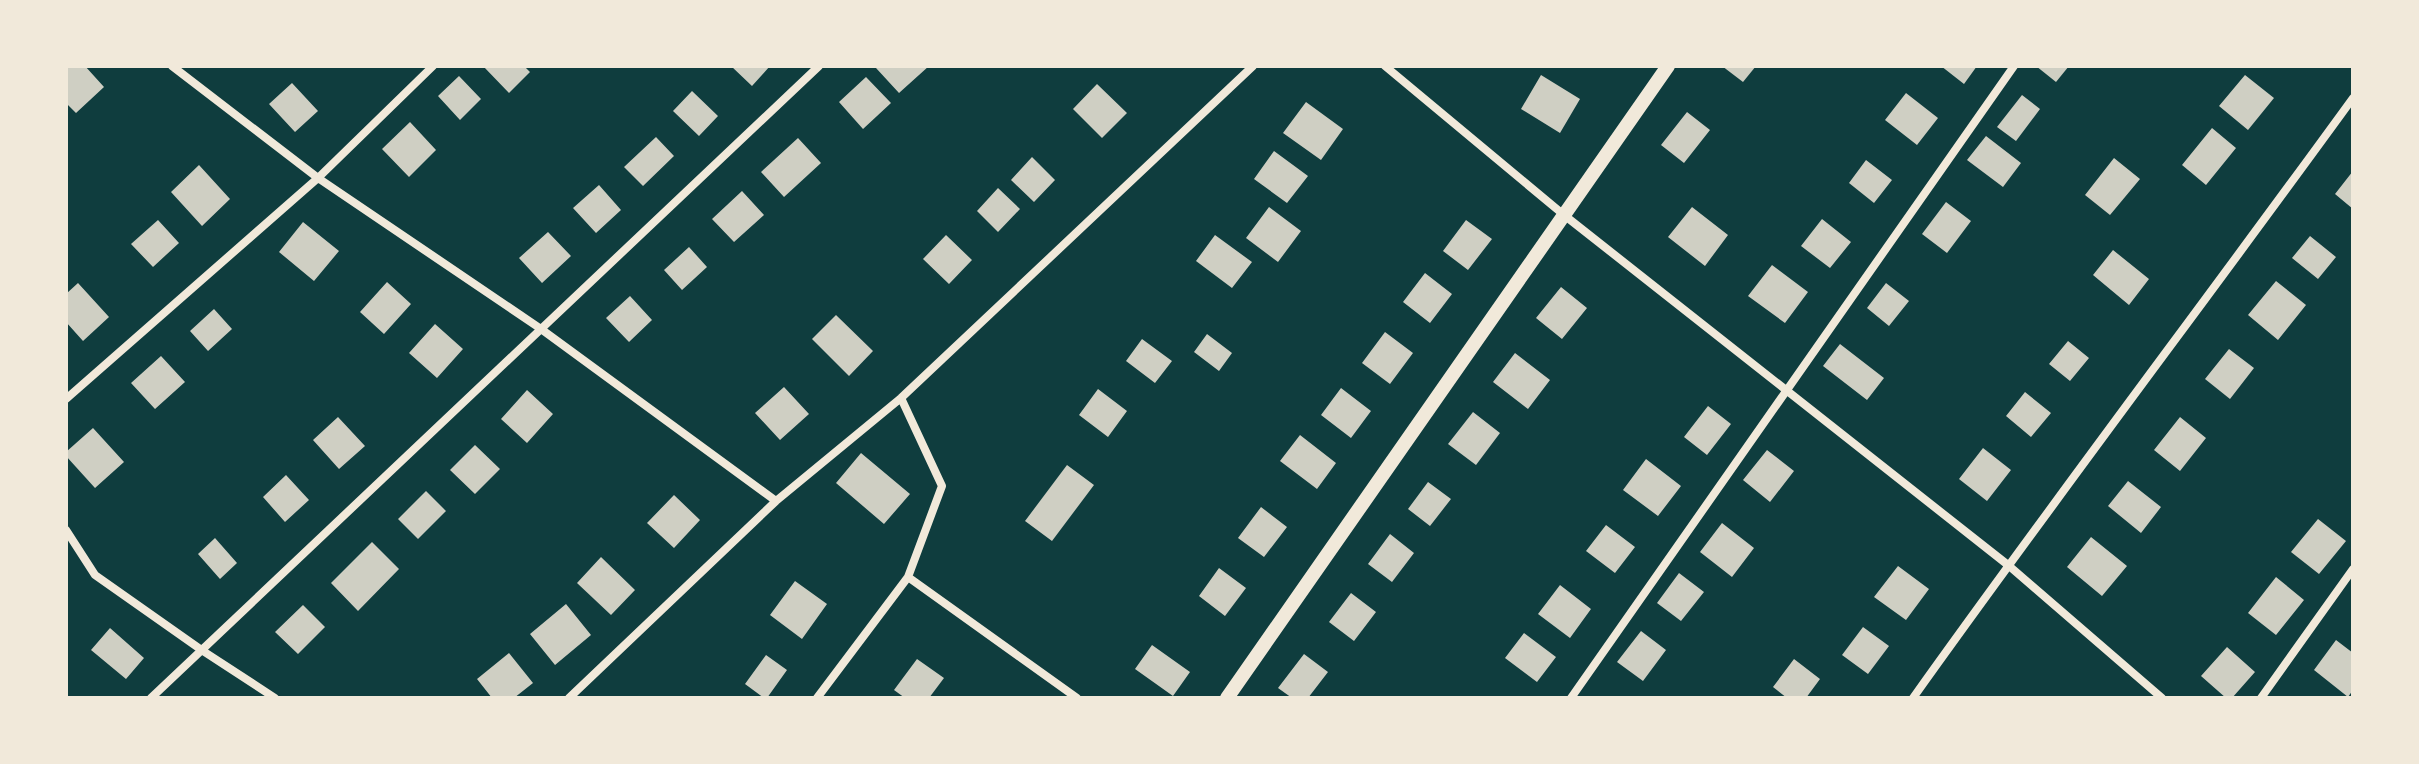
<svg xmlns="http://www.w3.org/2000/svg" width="2419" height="764" viewBox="0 0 2419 764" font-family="'Fira Sans Condensed',sans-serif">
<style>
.building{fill:#cfcfc3}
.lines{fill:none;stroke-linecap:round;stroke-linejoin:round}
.minor{stroke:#f1e9da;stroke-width:8}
.tertiary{stroke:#f1e9da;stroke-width:14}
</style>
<rect width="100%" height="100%" fill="#0f3d3e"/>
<path class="building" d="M66 66H85L104 87 76 113 66 103Z
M483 66H524L530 72 509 93Z
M731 66H770L752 86Z
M878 66H929L899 93 876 68Z
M1722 66H1756L1743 82Z
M1941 66H1977L1964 84Z
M2036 66H2069L2056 82Z
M1541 75 1580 99 1560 133 1521 109Z
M2245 75 2274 98 2248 130 2219 106Z
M459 76 481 99 460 120 438 96Z
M866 77 891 103 863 129 839 102Z
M292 83 318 111 295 132 269 104Z
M1097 84 1127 113 1102 138 1073 109Z
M692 91 718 116 699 136 673 111Z
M1906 93 1938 118 1917 145 1885 120Z
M2022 95 2040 109 2016 141 1997 127Z
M1306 102 1343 129 1321 160 1283 133Z
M1687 112 1710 130 1684 163 1661 145Z
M410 122 436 150 409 177 382 149Z
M2212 128 2236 148 2206 185 2182 165Z
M1986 136 2021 163 2003 187 1967 160Z
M656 137 674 156 643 186 624 167Z
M798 138 821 163 784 197 761 172Z
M1274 151 1308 176 1287 203 1254 179Z
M1032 157 1055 180 1034 202 1011 180Z
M2114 158 2140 179 2110 215 2085 195Z
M1866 160 1892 180 1874 203 1849 183Z
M199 165 230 199 202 226 171 192Z
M2353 171V209L2335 194Z
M599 185 621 210 596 233 573 208Z
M998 188 1020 209 998 232 977 211Z
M742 191 764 215 734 242 712 219Z
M1946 202 1971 221 1947 253 1922 234Z
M1269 207 1301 231 1278 262 1246 238Z
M1692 207 1728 235 1705 266 1668 237Z
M1822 219 1851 242 1830 268 1801 246Z
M158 220 179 243 153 267 131 244Z
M1466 220 1492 239 1468 270 1443 251Z
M303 222 339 251 314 281 279 252Z
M548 232 571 256 542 283 519 258Z
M946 235 972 260 949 284 923 259Z
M1215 235 1252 262 1232 288 1196 261Z
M2310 236 2336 257 2318 279 2292 258Z
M689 247 707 267 682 290 664 270Z
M2113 250 2149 279 2129 305 2093 275Z
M1772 265 1808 292 1785 323 1748 296Z
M1425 273 1452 294 1430 323 1403 302Z
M2276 281 2306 305 2278 340 2248 315Z
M387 282 411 304 384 334 360 312Z
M78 283 109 317 83 341 66 322V294Z
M1886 283 1909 301 1889 326 1867 308Z
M1561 287 1587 308 1562 339 1536 318Z
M630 296 652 320 629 342 606 318Z
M214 309 232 329 208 351 190 331Z
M836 315 873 351 849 376 812 339Z
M435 324 463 349 437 378 409 353Z
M1385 332 1413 353 1390 384 1362 363Z
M1207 334 1232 353 1219 371 1194 352Z
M1142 339 1172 361 1155 383 1126 361Z
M2068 341 2089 358 2070 381 2049 364Z
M1840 344 1884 378 1867 400 1823 366Z
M2229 349 2254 368 2230 399 2205 379Z
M1515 353 1550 380 1528 409 1493 382Z
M161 356 185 382 155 409 131 383Z
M784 387 809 414 780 440 755 413Z
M1341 388 1371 411 1351 438 1321 415Z
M1098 389 1127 411 1108 437 1079 415Z
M527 390 553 414 527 443 501 419Z
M2025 392 2051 413 2031 437 2006 416Z
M1708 406 1731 424 1707 455 1684 437Z
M1473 412 1500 433 1476 465 1448 444Z
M338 417 365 446 339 469 313 440Z
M2180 417 2206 438 2180 471 2154 450Z
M93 428 124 462 95 488 66 456V452Z
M1300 435 1336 463 1317 489 1280 461Z
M475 445 500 469 475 494 450 470Z
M1983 448 2011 470 1987 501 1959 479Z
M1767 450 1794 471 1770 502 1743 480Z
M861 453 910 494 884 524 836 483Z
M1646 459 1681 486 1658 516 1623 490Z
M1067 465 1094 485 1052 541 1025 521Z
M286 475 309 500 285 522 263 497Z
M2128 481 2161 507 2141 533 2108 506Z
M1428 482 1451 499 1430 526 1408 509Z
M426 491 446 511 418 539 398 519Z
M674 495 700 520 674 548 647 523Z
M1261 507 1287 527 1264 557 1238 538Z
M2318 519 2346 541 2319 574 2291 552Z
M1722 523 1754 548 1732 577 1700 552Z
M1606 525 1635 547 1615 573 1586 551Z
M1390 534 1414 553 1392 582 1368 564Z
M2091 537 2127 566 2102 596 2067 567Z
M215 538 237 563 220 579 198 554Z
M372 542 399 569 358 611 331 583Z
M601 557 635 590 611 615 577 583Z
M1898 566 1929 589 1906 620 1874 597Z
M1219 568 1246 588 1225 616 1199 596Z
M1679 573 1704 592 1681 621 1657 603Z
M2276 577 2304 600 2276 635 2248 613Z
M795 581 827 604 802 639 770 615Z
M1560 585 1591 609 1570 638 1538 614Z
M1351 593 1376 612 1354 641 1329 622Z
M566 604 591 635 555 665 530 634Z
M303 605 325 627 298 654 275 632Z
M1863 627 1889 646 1868 674 1842 655Z
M110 628 144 658 126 679 91 650Z
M1641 631 1666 650 1643 681 1617 662Z
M1524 633 1556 657 1537 682 1505 658Z
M2336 640 2353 653V690L2348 697 2314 670Z
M1152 645 1190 672 1173 696 1135 669Z
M2227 647 2255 672 2232 698H2226L2201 676Z
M509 653 533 683 514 698H492L477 679Z
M1304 654 1328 672 1308 698H1292L1278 688Z
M766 655 787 670 767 698H764L745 684Z
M917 659 944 678 929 698H905L894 690Z
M1794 659 1820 679 1806 698H1787L1773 687Z"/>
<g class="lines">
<path class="minor" d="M172 66 318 178 541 329 776 501
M1385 66 1564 215 2008 565 2162 698
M66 399 318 178 433 66
M66 530 95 575 203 651 275 698
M908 577 1077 698
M151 698 819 66
M569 698 776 501 901 398 1253 66
M817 698 908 577 942 486 901 398
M1571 698 2014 66
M1913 698C2057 496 2207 299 2353 98
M2261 698 2353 569"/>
<path class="tertiary" d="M1227 698 1668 66"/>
</g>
<rect width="2419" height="764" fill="none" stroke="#f1e9da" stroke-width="136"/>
</svg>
